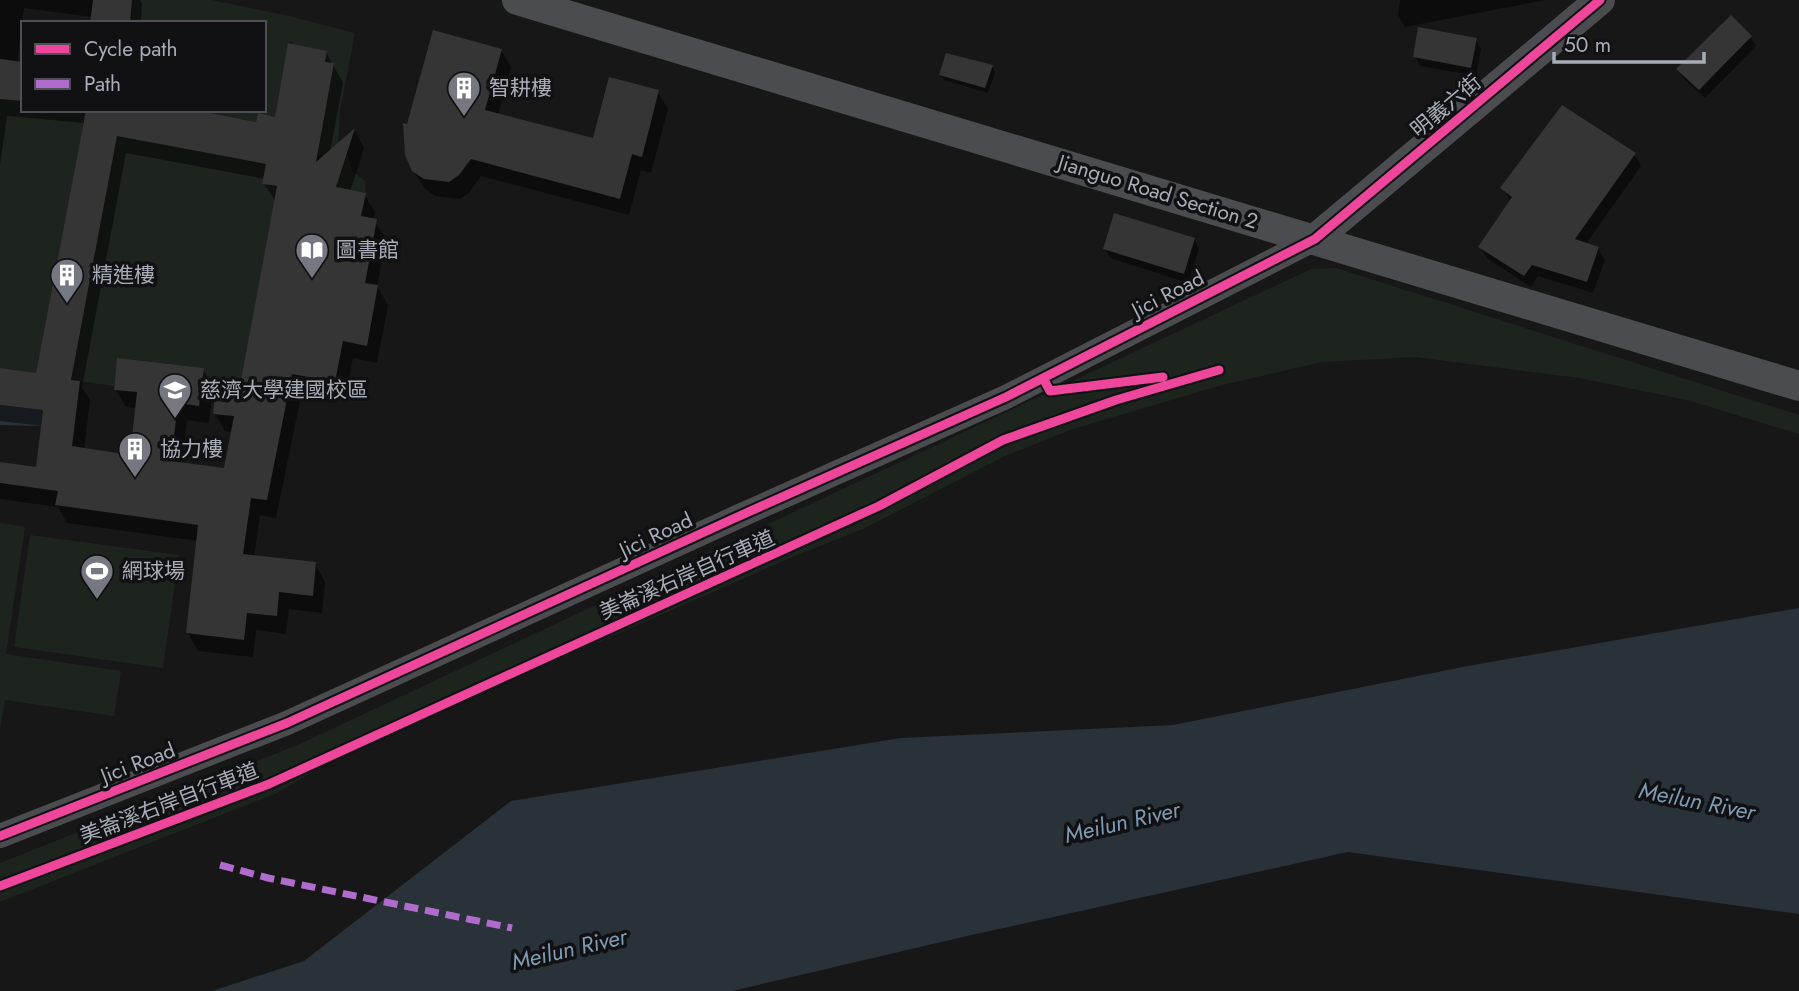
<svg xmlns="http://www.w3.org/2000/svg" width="1799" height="991" viewBox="0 0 1799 991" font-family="Jost,'Noto Sans TC',sans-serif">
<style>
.green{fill:#1d241e}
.water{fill:#2a3239}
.shadow{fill:#0007;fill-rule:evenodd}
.building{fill:#353536;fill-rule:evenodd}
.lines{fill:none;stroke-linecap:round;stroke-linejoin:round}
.minor{stroke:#4b4c50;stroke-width:24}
.tertiary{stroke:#4b4c50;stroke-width:30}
.quiet{stroke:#b06ccc;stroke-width:7;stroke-dasharray:14 7;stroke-linecap:butt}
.cycleway-casing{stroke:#111113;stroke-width:13}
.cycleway{stroke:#ed469a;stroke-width:9}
.labels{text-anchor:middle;stroke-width:7;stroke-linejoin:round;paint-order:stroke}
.poi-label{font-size:21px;fill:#a8adb8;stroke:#111113;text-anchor:start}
.street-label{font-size:21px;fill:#a8adb8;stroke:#111113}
.water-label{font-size:23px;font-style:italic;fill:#7f9bb3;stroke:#111113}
</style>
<rect width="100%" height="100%" fill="#171717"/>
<path class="green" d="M132 0H212L289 16 355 33 340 111 338 147 334 157 317 155 334 64 325 62 327 51 293 44V42L289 41 275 117 258 114 256 122 194 110H264V23H130Z
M0 99 23 101V110H86L36 373 0 368Z
M121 114 145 141 236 158 271 133 262 184 277 187 238 396 201 392 203 368 118 358 114 386 71 380Z
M347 154 352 171 365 181 366 193 301 181Z
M1336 268 1799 415V434L1687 400 1579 378 1415 357 1322 362 1222 385 1073 429 1003 457 863 529 797 555 341 755 277 793 0 902V863L300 744 1311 269Z
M0 523 25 527 6 654 121 671 114 716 5 700 0 730Z
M30 535 179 555 163 668 14 647Z"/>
<path class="water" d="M0 405 43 410 41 426 0 425Z
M1799 608V914L1348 852 967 936 732 991H212L304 961 511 801 901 738 1173 725 1468 666Z"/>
<path class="shadow" d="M0 0H140L142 4 141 23H92V17L24 8 17 63 23 64V110H184L258 124 276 119 326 52 343 83 330 152 355 131 364 148 350 192 364 194 375 212 373 220 386 238 377 286 388 305 377 363 353 358 345 399 302 391 276 518 260 515 254 557 315 564 325 582 322 613 289 609 286 634 256 630 253 657 198 651 188 633 198 541 67 523 58 507 0 499V464L37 469 43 426 0 421V370L37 375 85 123 7 116 0 165ZM126 153 265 179 264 184 276 202 239 398 214 413 225 431 233 432 226 470 182 464 187 420 209 423 213 387 203 369 115 389 126 407 137 408 131 457 84 450 90 400 82 388Z
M1400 0H1545L1405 27 1398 15Z
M1750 37 1756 46 1705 98 1683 78 1678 69Z
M1476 40 1481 49 1476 76 1420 66 1415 56Z
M501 50 511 67 498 115 594 140 658 92 668 109 651 173 641 170 629 215 481 176 469 193 459 199 435 196 424 188 413 170 409 125Z
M992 66 995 72 988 93 944 80 941 74Z
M1634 154 1641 166 1586 244 1598 248 1605 260 1593 293 1538 276 1531 287 1487 258 1480 247 1511 202 1502 188Z
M1194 239 1199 248 1188 283 1110 258 1105 249Z"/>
<path class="building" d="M93 0H132L130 23H90Z
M1731 15 1752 36 1699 90 1676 69Z
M1418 27 1477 38 1471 68 1413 57Z
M433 30 502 49 485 110 593 138 609 77 659 90 642 157 632 154 620 199 471 159 459 175 449 182 424 179 412 171 405 155 403 123 407 124Z
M288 43 327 51 325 62 334 63 316 162 355 128 336 187 366 193 361 216 377 219 365 283 378 285 367 346 343 341 335 382 292 374 267 500 251 498 243 554 316 562 313 596 279 592 277 616 247 613 244 640 186 633 198 525 55 505 58 491 0 483V462L36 467 43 410 0 405V368L36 373 86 110H194L256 122 258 113 275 117ZM117 136 266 164 262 184 277 186 238 396 215 393 213 414 234 416 224 468 171 461 178 403 199 406 204 368 117 358 114 390 137 392 130 455 72 446 80 381 71 380Z
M946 53 993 65 985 88 939 75Z
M0 59 23 62V101L0 99Z
M1562 105 1636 153 1575 239 1599 247 1587 282 1532 265 1524 276 1478 247 1512 197 1500 188Z
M1114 213 1195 238 1184 274 1103 249Z"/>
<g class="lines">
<path class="minor" d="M0 836 287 723 735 518 1006 397 1315 239"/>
<path class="tertiary" d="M517 0 1799 386
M1315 239 1600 0"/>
<path class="quiet" d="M220 865 268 878 512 928"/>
<defs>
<path id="cycleway" d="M1043 378 1050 391 1163 377
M0 836 287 723 735 518 1006 397 1315 239 1600 0
M0 886 269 784 879 506 1003 440 1116 400 1219 370"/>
</defs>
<use href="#cycleway" class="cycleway-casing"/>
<use href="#cycleway" class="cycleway"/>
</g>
<defs>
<symbol id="building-pin" viewBox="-11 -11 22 30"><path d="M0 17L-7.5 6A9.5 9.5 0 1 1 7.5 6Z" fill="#757880" stroke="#111113"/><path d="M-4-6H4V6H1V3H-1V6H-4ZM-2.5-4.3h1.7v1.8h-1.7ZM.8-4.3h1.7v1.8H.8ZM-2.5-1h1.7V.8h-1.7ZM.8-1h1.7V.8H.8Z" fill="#fff"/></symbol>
<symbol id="library-pin" viewBox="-11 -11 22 30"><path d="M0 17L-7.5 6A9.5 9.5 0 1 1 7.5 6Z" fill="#757880" stroke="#111113"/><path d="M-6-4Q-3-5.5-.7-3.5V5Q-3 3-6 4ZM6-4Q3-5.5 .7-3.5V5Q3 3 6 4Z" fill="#fff"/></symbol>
<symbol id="university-pin" viewBox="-11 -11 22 30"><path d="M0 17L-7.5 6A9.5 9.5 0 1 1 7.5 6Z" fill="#757880" stroke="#111113"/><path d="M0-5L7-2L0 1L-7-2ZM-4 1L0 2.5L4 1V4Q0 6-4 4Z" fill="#fff"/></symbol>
<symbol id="stadium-pin" viewBox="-11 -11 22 30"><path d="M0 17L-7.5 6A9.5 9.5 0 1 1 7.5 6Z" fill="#757880" stroke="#111113"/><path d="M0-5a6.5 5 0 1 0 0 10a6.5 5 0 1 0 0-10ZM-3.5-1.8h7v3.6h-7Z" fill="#fff"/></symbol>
</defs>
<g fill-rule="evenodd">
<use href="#building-pin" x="445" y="69" width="38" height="52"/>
<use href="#library-pin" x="293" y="231" width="38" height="52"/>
<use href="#building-pin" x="48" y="256" width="38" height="52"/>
<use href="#university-pin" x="156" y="371" width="38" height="52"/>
<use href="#building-pin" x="116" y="430" width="38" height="52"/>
<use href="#stadium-pin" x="78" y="552" width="38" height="52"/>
</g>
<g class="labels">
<g class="poi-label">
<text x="489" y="95">智耕樓</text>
<text x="336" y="257">圖書館</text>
<text x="92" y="282">精進樓</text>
<text x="200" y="397">慈濟大學建國校區</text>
<text x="160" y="456">協力樓</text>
<text x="122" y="578">網球場</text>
</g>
<g class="street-label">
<text transform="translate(1446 106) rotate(-40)" y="7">明義六街</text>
<text transform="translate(1158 192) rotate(17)" y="7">Jianguo Road Section 2</text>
<text transform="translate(1168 294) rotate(-27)" y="7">Jici Road</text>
<text transform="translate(656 535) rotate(-25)" y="7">Jici Road</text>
<text transform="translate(687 575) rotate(-24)" y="7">美崙溪右岸自行車道</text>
<text transform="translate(138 763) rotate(-21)" y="7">Jici Road</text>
<text transform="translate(169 803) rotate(-21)" y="7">美崙溪右岸自行車道</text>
</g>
<g class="water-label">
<text transform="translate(1697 801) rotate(11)" y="8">Meilun River</text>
<text transform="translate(1122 822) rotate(-13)" y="8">Meilun River</text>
<text transform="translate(569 949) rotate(-13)" y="8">Meilun River</text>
</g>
</g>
<rect x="21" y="21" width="245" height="91" fill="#111113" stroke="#4d4f55" stroke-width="2"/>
<rect x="35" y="44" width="35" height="10" fill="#ed469a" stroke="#4d4f55" stroke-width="2"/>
<text x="84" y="56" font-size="21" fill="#a8adb8">Cycle path</text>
<rect x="35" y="79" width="35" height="10" fill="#b06ccc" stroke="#4d4f55" stroke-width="2"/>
<text x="84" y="91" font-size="21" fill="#a8adb8">Path</text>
<path d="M1554 52v10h150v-10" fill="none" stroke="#a8adb8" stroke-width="3.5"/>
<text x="1564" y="52" font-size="21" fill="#a8adb8" stroke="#111113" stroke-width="5" paint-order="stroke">50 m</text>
</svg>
